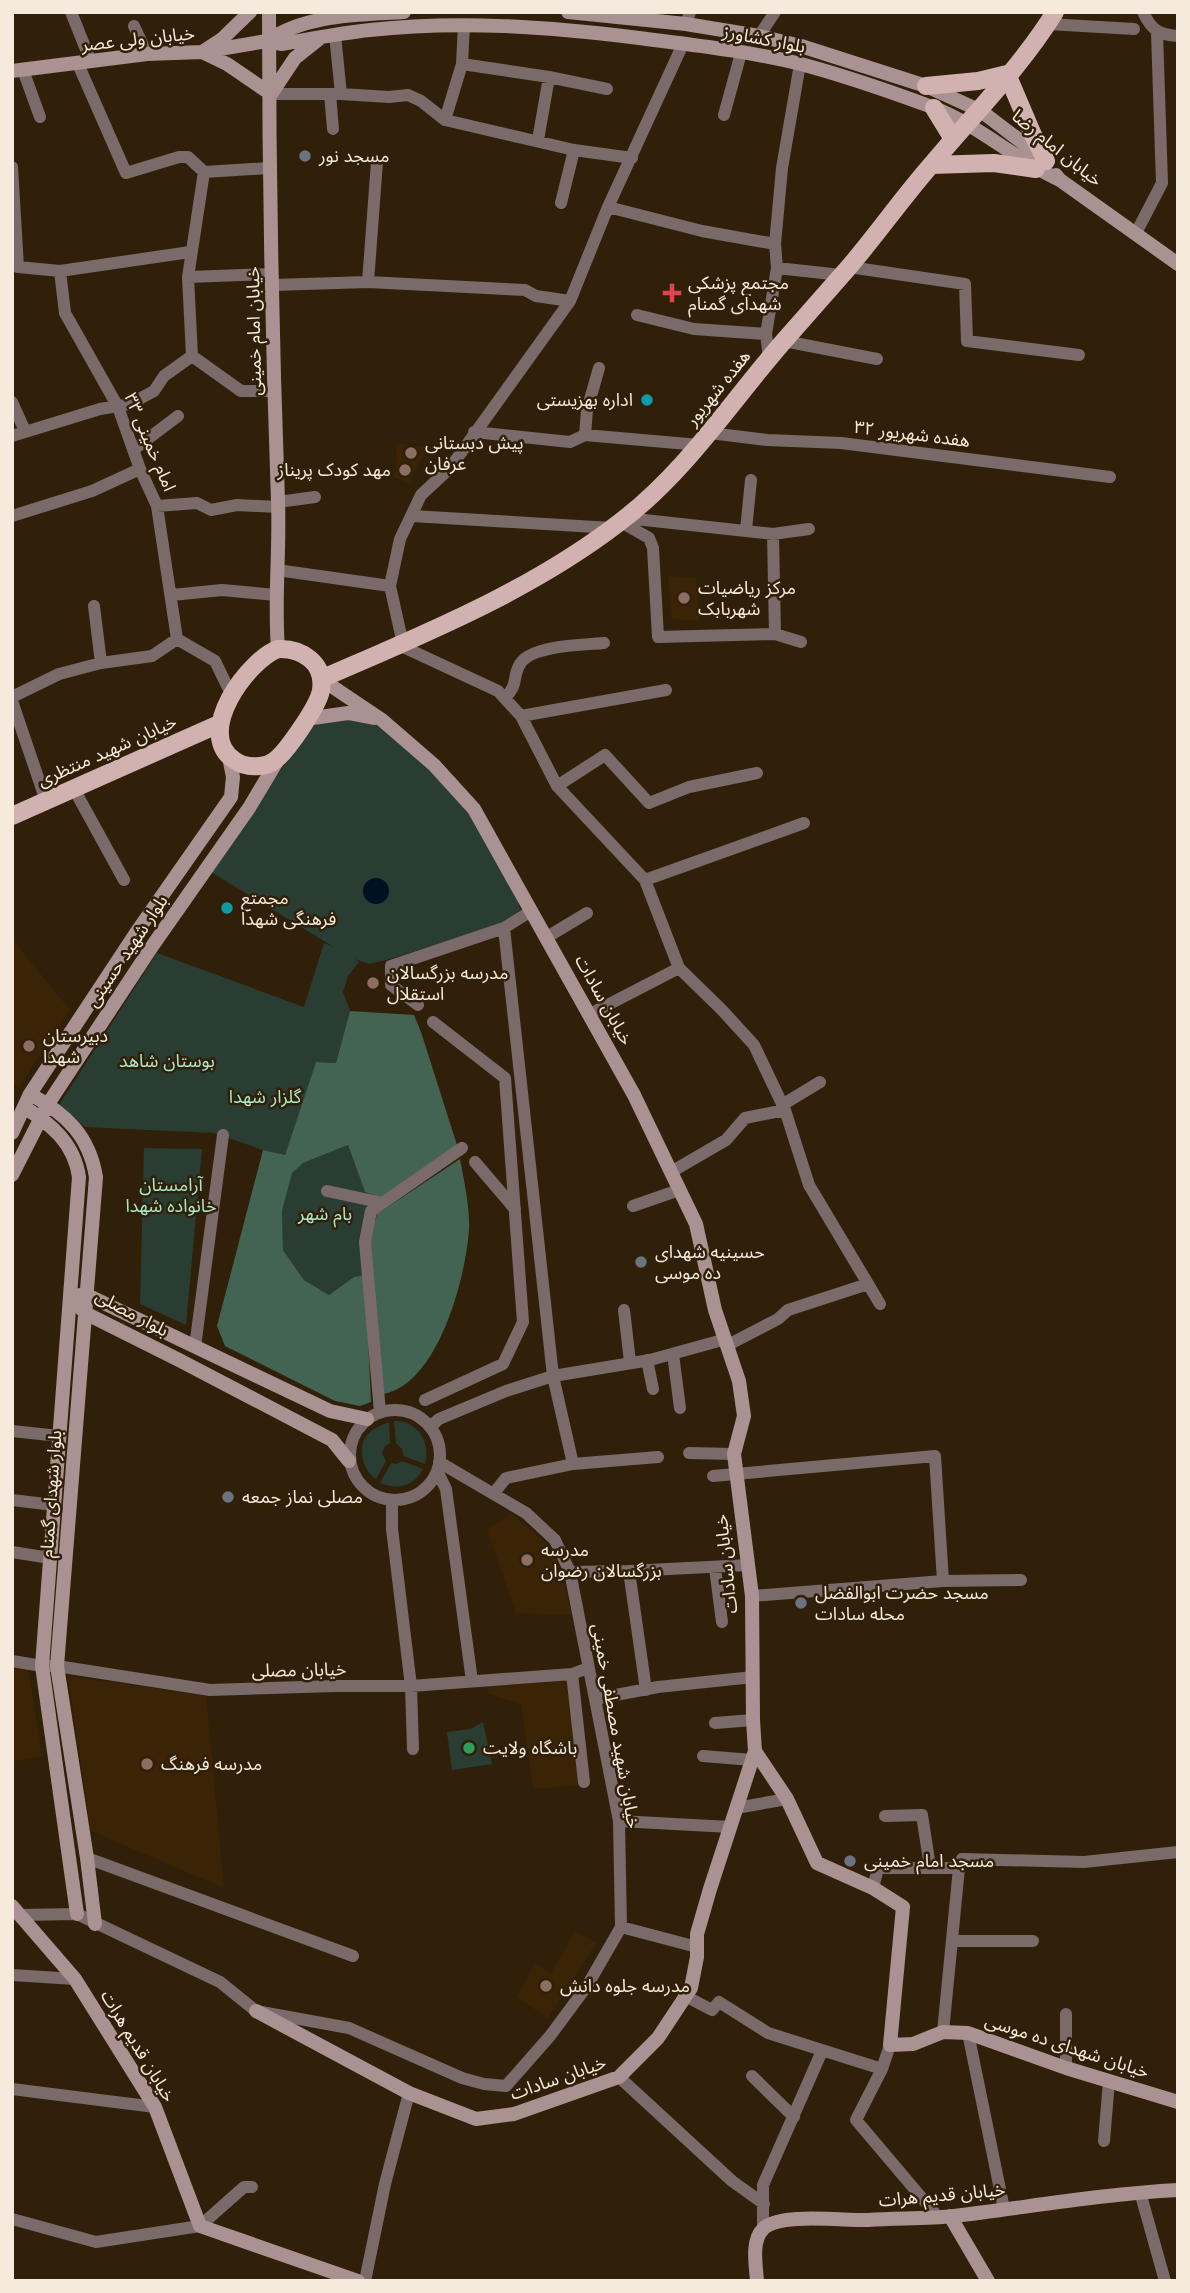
<svg xmlns="http://www.w3.org/2000/svg" width="1190" height="2293" viewBox="0 0 1190 2293" font-family="Poppins,'Noto Sans Arabic',sans-serif">
<style>
.built{fill:#3a2405}
.green{fill:#2a3d33}
.forest{fill:#436353}
.water{fill:#001221}
.lines{fill:none;stroke-linecap:round;stroke-linejoin:round}
.street{stroke:#7a6a6a;stroke-width:12}
.secondary{stroke:#ab9292;stroke-width:14}
.primary{stroke:#d2b2b0;stroke-width:18}
.worship-dot{fill:#6b7280;stroke:#312009;stroke-width:2.5}
.health-dot{fill:#e0444e;stroke:#312009;stroke-width:2.5}
.culture-dot{fill:#0f9aa8;stroke:#312009;stroke-width:2.5}
.education-dot{fill:#8d6e63;stroke:#312009;stroke-width:2.5}
.leisure-dot{fill:#2e9e5b;stroke:#312009;stroke-width:2.5}
.labels{text-anchor:middle;stroke-width:5;stroke-linejoin:round;paint-order:stroke}
.street-label{font-size:18px;fill:#f5eadc;stroke:#312009}
.poi-label{font-size:18px;fill:#f5eadc;stroke:#312009;text-anchor:start}
.park-label{font-size:18px;fill:#abe8ca;stroke:#312009}
</style>
<rect width="100%" height="100%" fill="#312009"/>
<path class="built" d="M396 444 429 447 418 464 410 483 394 477 397 460Z
M668 576 696 578 699 621 672 619Z
M12 939 70 1010 19 1087 12 1083Z
M512 1514 553 1549 561 1571 572 1615 516 1613 487 1530Z
M12 1666 28 1667 42 1756 12 1762Z
M490 1674 565 1678 580 1785 533 1789 521 1704 487 1693Z
M68 1676 206 1696 224 1888 91 1831Z
M575 1931 596 1943 548 2018 517 1998 535 1963 551 1973Z"/>
<path class="green" d="M345 717 380 725 434 771 471 814 517 896 520 910 502 924 390 959 369 964 355 959 359 962 348 976 343 992 350 1011 336 1063 316 1062 285 1155 263 1150 214 1133 85 1127 59 1105 157 953 304 1007 324 943 334 947 211 872 308 730 320 723Z
M348 1145 365 1192 384 1199 369 1210 365 1275 354 1277 329 1295 304 1280 283 1250 282 1211 291 1173 303 1163Z
M144 1148 202 1149 186 1325 140 1304Z
M394 1421C418 1420 431 1443 425 1464L404 1456 402 1449 396 1443Z
M389 1422 390 1443 385 1446 382 1453 386 1461 376 1479C362 1470 356 1446 369 1433 375 1428 382 1425 389 1422Z
M402 1461 423 1469C413 1487 398 1490 380 1483L391 1463 397 1464Z
M483 1722 492 1764 452 1770 447 1732 471 1729Z"/>
<path class="forest" d="M350 1011 414 1015 421 1032 457 1145 382 1198 365 1192 348 1145 303 1163 292 1173 282 1211 283 1250 304 1280 329 1295 354 1277 365 1275 371 1402 360 1406 335 1401 225 1346 217 1326 263 1150 285 1155 316 1062 336 1063Z
M460 1159C464 1181 470 1207 469 1229 466 1277 438 1385 383 1394L370 1241 377 1214Z"/>
<path class="water" d="M363 891a13 13 0 1 1 26 0a13 13 0 1 1-26 0Z"/>
<g class="lines">
<path class="street" d="M71 12 91 62
M1143 12C1151 29 1158 35 1178 36
M686 24 690 12
M1048 24 1134 29
M134 26 147 54
M335 35 341 94
M759 36 775 12
M78 64 126 173 179 157H188L204 172
M462 64 549 77 607 89
M23 70 40 117
M271 94H341L389 97 408 95 421 101 445 120 574 150 632 158
M330 94 333 129
M724 115 741 53
M445 120 462 64 464 25
M538 140 549 77
M12 167 18 267
M561 203 574 150
M608 207 702 231 775 244
M1136 233 1162 183 1157 33
M12 264 18 267 60 271 190 252
M849 267 965 284 967 341 1079 355
M777 268 841 275
M60 271 65 313 118 407 140 469 157 506 177 639 215 661 232 696
M188 277 272 274
M368 282 377 162
M273 285 368 282 525 290 536 296 570 301
M637 315 694 329 766 334
M784 341 877 359
M192 356 188 277 204 172 270 168
M192 356 241 391H274
M769 358 766 334 777 268 775 244 782 168 800 64
M12 402 25 431
M474 432 570 442 585 435 699 445
M710 433 767 440 841 443 1110 477
M585 435 587 410 599 368
M12 436 100 409 130 404 154 391 164 376 192 356
M133 450 178 416
M278 502 315 497
M157 506 197 503 211 510 237 505 278 507
M12 516 92 491 140 469
M412 516 612 528
M626 518 773 534 809 529
M621 522 649 538 653 548 658 637 775 634 801 642
M746 530 751 480
M773 534 775 634
M277 570 390 586
M172 595 222 590 276 595
M94 606 101 663
M403 644 390 586 400 539 421 495 450 468 570 301 608 207 683 44
M399 645 498 691 521 716 557 786 645 880 679 968 722 1010 754 1045 785 1110 809 1185 880 1304
M12 697 59 674 101 663 152 656 177 639
M505 698C519 684 512 677 520 664 531 645 583 645 604 643
M12 701 46 801
M521 716 666 690
M557 786 605 755 649 803 689 787 757 773
M74 789 124 880
M645 880 804 823
M504 928 553 1376 573 1464
M547 937 587 913
M418 1005 391 985V966L504 928 531 911
M590 1014 679 968
M782 1105 820 1082
M475 1162 515 1209
M671 1172 726 1140 745 1118 785 1110
M327 1191 383 1203
M633 1206 679 1190
M624 1310 630 1362
M728 1345 778 1319 788 1310 868 1284
M195 1347 223 1135
M673 1354 680 1408
M647 1360 653 1389
M425 1400 503 1364 523 1322 505 1078 433 1022
M350 1455a45 45 0 1 1 90 0a45 45 0 1 1-90 0Z
M380 1412 365 1242 371 1211 462 1148
M430 1427 439 1419 506 1391 553 1376 650 1360 726 1339
M12 1431 59 1436
M689 1453 734 1454
M437 1471 446 1489 472 1681
M713 1476 935 1456 943 1581
M494 1493 506 1478 573 1464 658 1457
M12 1500 54 1505
M392 1501V1529L411 1686 413 1749
M12 1552 50 1558
M715 1568 722 1622
M629 1571 646 1690
M570 1572 629 1571 748 1565
M752 1596 943 1581 1021 1580
M12 1661 42 1666H57L210 1690 336 1686H411L572 1674 588 1668
M572 1674 584 1782
M595 1699 658 1687 753 1677
M715 1723 753 1720
M703 1756 752 1760
M736 1808 787 1799
M885 1816 922 1815 930 1867
M619 1821 730 1827
M87 1858 353 1956
M873 1888 878 1868H959
M18 1915 77 1914 220 1982 256 2011 349 2028 462 2078 484 2084 506 2086 550 2036 587 1986 621 1927 619 1821 570 1572 555 1540 526 1513 439 1462
M621 1927 697 1947
M953 1941H1033
M12 1975 75 1979
M685 1996 712 2010 719 2002 768 2033 882 2069
M943 2032 959 1868 962 1859 1084 1862 1178 1852
M968 2033 1004 2209
M890 2045 882 2069 856 2120 938 2217
M1066 2068V2014
M752 2076 794 2117
M619 2077 732 2181 764 2204
M12 2089 155 2107
M1104 2141 1109 2081
M1140 2192 1165 2281
M12 2219 96 2242 200 2226 244 2187H252
M763 2229V2185L822 2051
M365 2281 385 2184 409 2093"/>
<path class="secondary" d="M250 12 222 39 202 52 227 64 271 94 295 58 319 39
M269 12C269 175 272 338 278 501 280 550 274 600 278 649
M568 12 686 24 759 36 801 46 926 86 981 111 1044 159
M267 41C306 14 358 15 404 12
M12 71 147 54 202 52 267 41 281 44C311 39 340 33 370 30 459 20 551 27 639 38 693 45 748 51 801 64 845 76 889 91 932 107 979 125 1015 160 1060 180
M1056 175 1060 180 1178 264
M306 719 348 713 374 718
M30 1094C66 1114 89 1135 96 1177L57 1666 87 1858 95 1924
M24 1107C52 1125 74 1143 79 1177L42 1666 77 1914
M12 1133 30 1094 136 933 231 797 233 777 229 757
M12 1175 48 1104 153 945 249 808 279 758
M80 1295H87L330 1411 367 1419
M79 1306 85 1313 179 1360 332 1440 349 1461
M755 1751 787 1799 817 1863 873 1888 903 1907 890 2045 913 2044 943 2032 968 2033 1066 2068 1178 2102
M12 1906 75 1979 155 2107 200 2226 358 2281
M256 2011 409 2093 476 2119 514 2114 619 2077 658 2038 691 1988 697 1957V1934L710 1889 755 1751 753 1720 752 1596 734 1454 744 1416 739 1381 715 1310 696 1224 634 1095 474 809 434 765 382 720 321 679
M950 2216 988 2281
M757 2281C756 2265 751 2241 763 2229 779 2212 845 2221 868 2220 897 2218 926 2219 954 2216 1029 2207 1103 2194 1178 2190"/>
<path class="primary" d="M926 86 978 81 1007 74 1033 135 1046 161
M934 108 953 139
M931 165 994 163 1036 169
M278 649C302 648 325 663 321 690 319 705 286 753 274 761 270 764 264 766 259 766 250 767 241 765 234 760 194 733 248 660 278 649Z
M321 679C424 634 531 591 620 522 685 473 730 403 783 342 805 317 827 292 849 267 878 233 903 197 932 164 973 115 1021 67 1055 12
M12 816 219 724"/>
</g>
<g class="worship-dot">
<circle cx="305" cy="156" r="7"/>
<circle cx="641" cy="1262" r="7"/>
<circle cx="228" cy="1497" r="7"/>
<circle cx="801" cy="1603" r="7"/>
<circle cx="850" cy="1861" r="7"/>
</g>
<path class="health-dot" d="M668.5 282.5h7v7h7v7h-7v7h-7v-7h-7v-7h7z"/>
<g class="culture-dot">
<circle cx="647" cy="400" r="7"/>
<circle cx="227" cy="908" r="7"/>
</g>
<g class="education-dot">
<circle cx="411" cy="453" r="7"/>
<circle cx="405" cy="470" r="7"/>
<circle cx="684" cy="598" r="7"/>
<circle cx="373" cy="983" r="7"/>
<circle cx="29" cy="1046" r="7"/>
<circle cx="527" cy="1560" r="7"/>
<circle cx="147" cy="1764" r="7"/>
<circle cx="546" cy="1986" r="7"/>
</g>
<circle class="leisure-dot" cx="469" cy="1748" r="7"/>
<g class="labels">
<g class="street-label">
<text transform="translate(138 39) rotate(-6)" y="6">خیابان ولی عصر</text>
<text transform="translate(764 39) rotate(11)" y="6">بلوار کشاورز</text>
<text transform="translate(1057 148) rotate(39)" y="6">خیابان امام رضا</text>
<text transform="translate(254 331) rotate(-91)" y="6">خیابان امام خمینی</text>
<text transform="translate(718 388) rotate(-51)" y="6">هفده شهریور</text>
<text transform="translate(912 434) rotate(7)" y="6">هفده شهریور ۳۲</text>
<text transform="translate(150 442) rotate(67)" y="6">امام خمینی ۳۳</text>
<text transform="translate(107 751) rotate(-24)" y="6">خیابان شهید منتظری</text>
<text transform="translate(127 951) rotate(-56)" y="6">بلوار شهید حسینی</text>
<text transform="translate(604 1000) rotate(61)" y="6">خیابان سادات</text>
<text transform="translate(132 1313) rotate(28)" y="6">بلوار مصلی</text>
<text transform="translate(51 1494) rotate(-86)" y="6">بلوار شهدای گمنام</text>
<text transform="translate(726 1564) rotate(-96)" y="6">خیابان سادات</text>
<text transform="translate(299 1670) rotate(-1)" y="6">خیابان مصلی</text>
<text transform="translate(616 1726) rotate(80)" y="6">خیابان شهید مصطفی خمینی</text>
<text transform="translate(138 2046) rotate(59)" y="6">خیابان قدیم هرات</text>
<text transform="translate(1067 2046) rotate(18)" y="6">خیابان شهدای ده موسی</text>
<text transform="translate(558 2078) rotate(-19)" y="6">خیابان سادات</text>
<text transform="translate(942 2195) rotate(-5)" y="6">خیابان قدیم هرات</text>
</g>
<g class="poi-label">
<text x="319" y="162">مسجد نور</text>
<text x="688" y="289">مجتمع پزشکی<tspan x="688" dy="21">شهدای گمنام</tspan></text>
<text x="633" y="406" text-anchor="end">اداره بهزیستی</text>
<text x="425" y="449">پیش دبستانی<tspan x="425" dy="21">عرفان</tspan></text>
<text x="391" y="476" text-anchor="end">مهد کودک پریناز</text>
<text x="698" y="594">مرکز ریاضیات<tspan x="698" dy="21">شهربابک</tspan></text>
<text x="241" y="904">مجمتع<tspan x="241" dy="21">فرهنگی شهدا</tspan></text>
<text x="387" y="979">مدرسه بزرگسالان<tspan x="387" dy="21">استقلال</tspan></text>
<text x="43" y="1042">دبیرستان<tspan x="43" dy="21">شهدا</tspan></text>
<text x="655" y="1258">حسینیه شهدای<tspan x="655" dy="21">ده موسی</tspan></text>
<text x="242" y="1503">مصلی نماز جمعه</text>
<text x="541" y="1556">مدرسه<tspan x="541" dy="21">بزرگسالان رضوان</tspan></text>
<text x="815" y="1599">مسجد حضرت ابوالفضل<tspan x="815" dy="21">محله سادات</tspan></text>
<text x="483" y="1754">باشگاه ولایت</text>
<text x="161" y="1770">مدرسه فرهنگ</text>
<text x="864" y="1867">مسجد امام خمینی</text>
<text x="560" y="1992">مدرسه جلوه دانش</text>
</g>
<g class="park-label">
<text x="167" y="1067">بوستان شاهد</text>
<text x="265" y="1103">گلزار شهدا</text>
<text x="171" y="1191">آرامستان<tspan x="171" dy="21">خانواده شهدا</tspan></text>
<text x="325" y="1220">بام شهر</text>
</g>
</g>
<rect width="1190" height="2293" fill="none" stroke="#f5eadc" stroke-width="28"/>
</svg>
